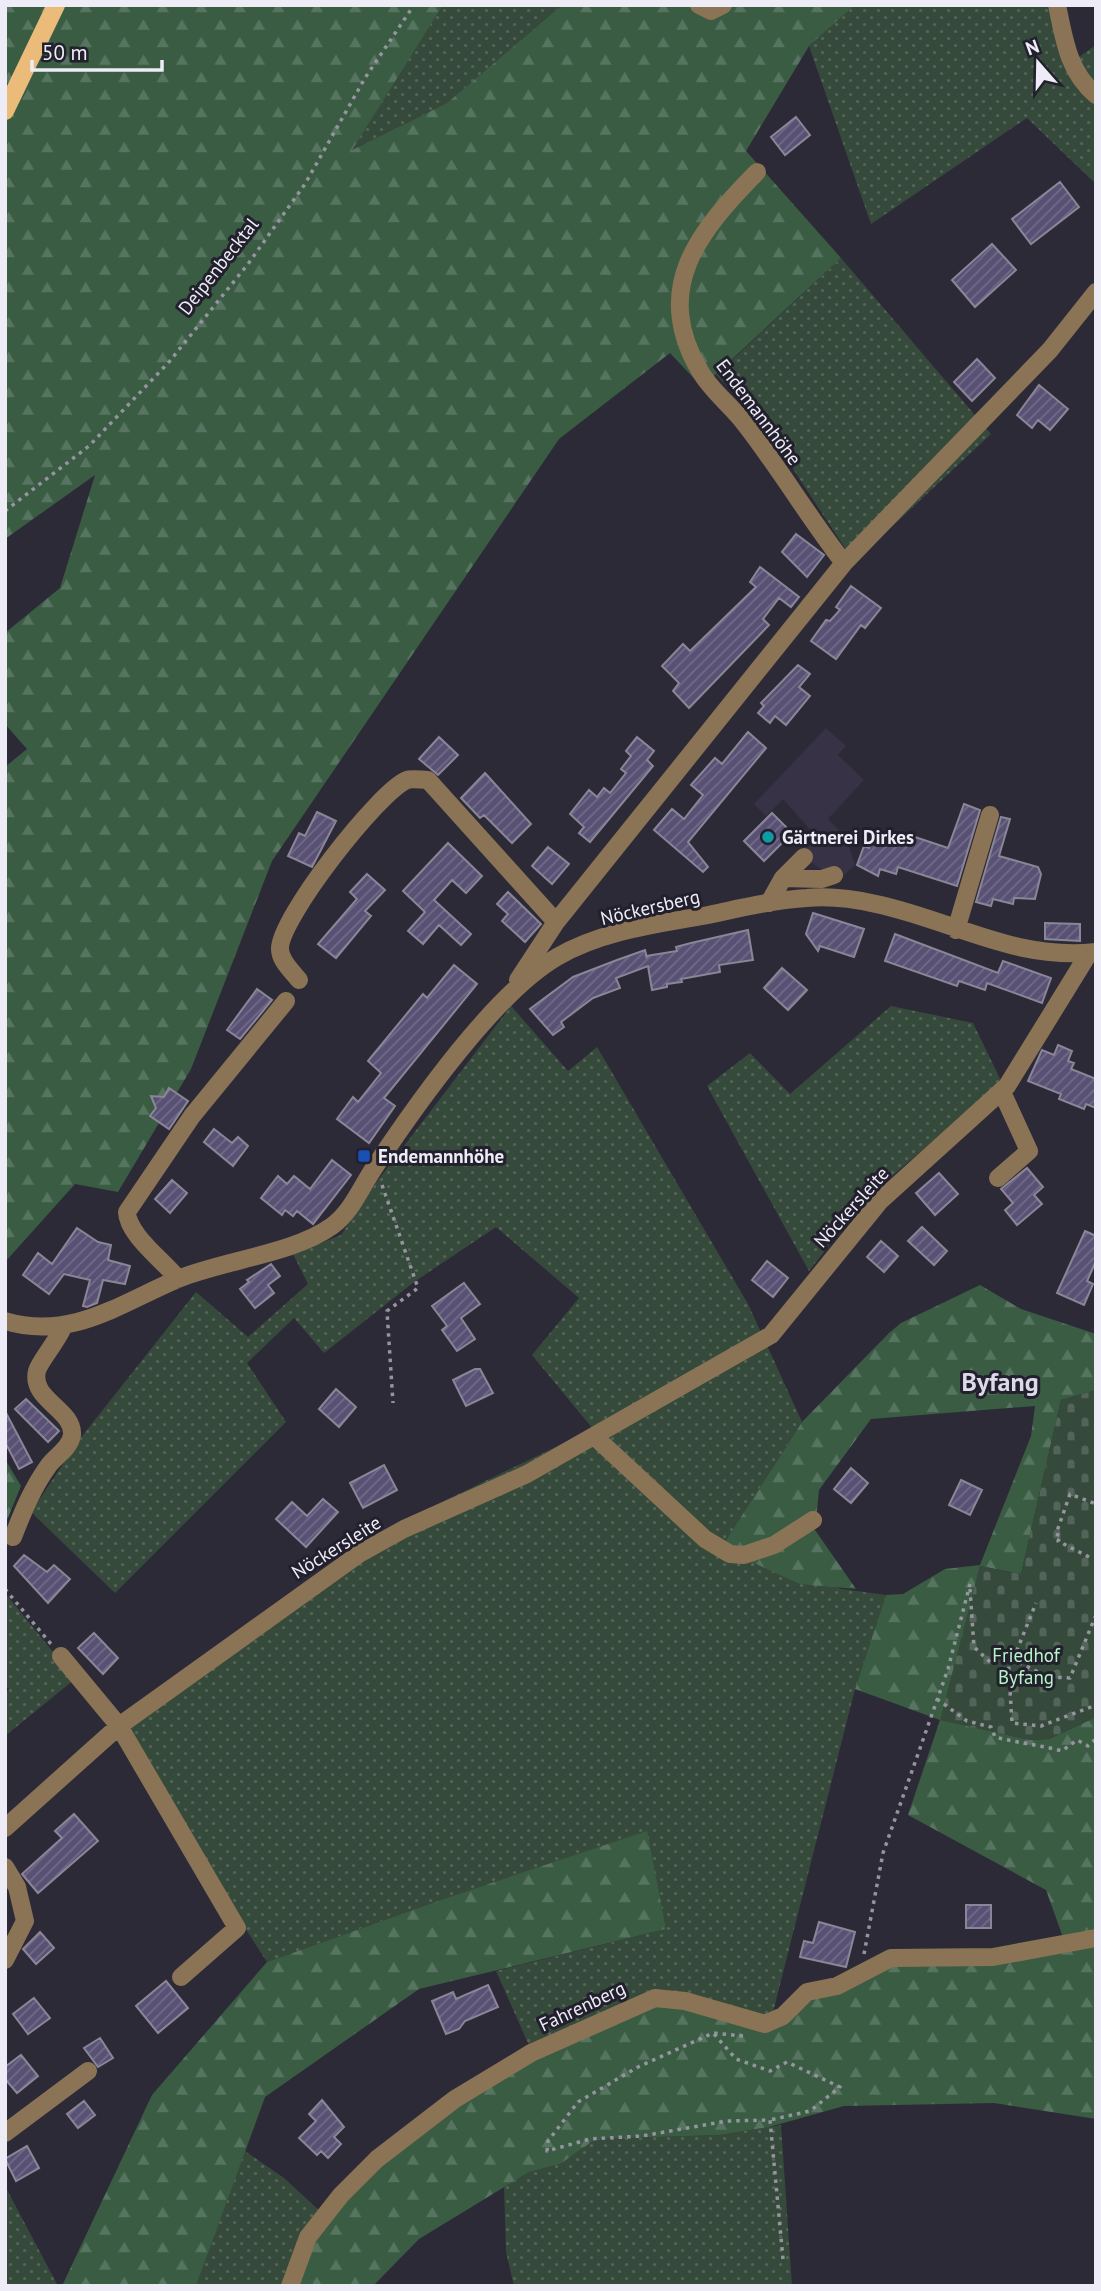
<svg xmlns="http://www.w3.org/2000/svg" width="1101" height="2291" viewBox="0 0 1101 2291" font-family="'PT Sans',sans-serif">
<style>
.built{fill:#373246}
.grass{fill:url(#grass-dots)}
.forest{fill:url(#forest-firs)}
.cemetery{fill:url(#cemetery-stones)}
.building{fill:url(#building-hatch);stroke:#8a8697;stroke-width:2}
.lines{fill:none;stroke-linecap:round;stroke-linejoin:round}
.path{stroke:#9694a0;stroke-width:3.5;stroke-dasharray:3.5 5;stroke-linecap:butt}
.minor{stroke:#8b7455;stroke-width:18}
.major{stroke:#ebbb7a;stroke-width:18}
.culture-dot{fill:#0f9aa8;stroke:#23202e;stroke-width:2.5}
.transit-dot{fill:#1a4fb4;stroke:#23202e;stroke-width:2.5}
.labels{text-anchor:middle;stroke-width:6;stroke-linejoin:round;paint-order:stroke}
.street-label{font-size:19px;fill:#eeecf6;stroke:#23202e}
.poi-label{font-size:19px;font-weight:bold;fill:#eeecf6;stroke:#23202e;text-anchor:start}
.park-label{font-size:19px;fill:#b6f3c6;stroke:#23202e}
.district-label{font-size:26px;font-weight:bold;fill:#dcd9eb;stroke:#23202e}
</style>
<defs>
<pattern id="grass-dots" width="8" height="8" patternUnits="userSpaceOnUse" patternTransform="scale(1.75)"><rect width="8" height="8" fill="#364a3b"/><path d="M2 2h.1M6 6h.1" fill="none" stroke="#536458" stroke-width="1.8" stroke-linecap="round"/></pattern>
<pattern id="forest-firs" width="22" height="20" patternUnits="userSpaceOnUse" patternTransform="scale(1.75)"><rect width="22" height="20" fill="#395c43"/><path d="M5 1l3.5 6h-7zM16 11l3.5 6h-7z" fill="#56745f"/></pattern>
<pattern id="cemetery-stones" width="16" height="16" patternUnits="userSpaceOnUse" patternTransform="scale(1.75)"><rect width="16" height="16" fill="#364a3b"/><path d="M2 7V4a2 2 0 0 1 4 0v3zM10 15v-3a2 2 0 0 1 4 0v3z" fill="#536458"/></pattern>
<pattern id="building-hatch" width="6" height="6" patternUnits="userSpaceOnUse" patternTransform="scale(1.75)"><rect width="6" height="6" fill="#595174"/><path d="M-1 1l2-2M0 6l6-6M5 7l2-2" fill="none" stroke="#716a88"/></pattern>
</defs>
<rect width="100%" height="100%" fill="#2d2a38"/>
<path class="built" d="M826 728 846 746 838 755 864 780 828 819 846 838 855 865 839 880 797 854 816 836 783 799 766 816 754 804Z"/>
<path class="grass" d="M443 5H562L447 103 350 151Z
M855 5H1059L1076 59 1096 45V184L1027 118 871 224 809 46Z
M841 258 991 434 854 562 759 417 716 375Z
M511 1006 568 1071 597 1047 748 1304 802 1422 721 1548 842 1589 886 1595 855 1689 771 2020 531 2050 496 1971 666 1929 646 1832 449 1897 267 1962 118 1732 413 1516 593 1429 532 1355 579 1298 496 1227 414 1282 324 1353 294 1318 247 1363 286 1422 115 1593 31 1512 79 1440 196 1292 248 1337 308 1284 293 1254 341 1235 378 1180Z
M891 1006 973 1023 1002 1083 867 1197 809 1271 707 1086 750 1053 790 1094Z
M5 1593 75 1679 5 1736V1695L9 1689 5 1685Z
M781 2125 792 2286H514L506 2252 504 2187 529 2172 560 2164 596 2139 720 2135Z
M245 2151 284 2178 323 2214 287 2286H196Z
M5 2186 58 2286H5Z"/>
<path class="forest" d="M5 5H50L5 97Z
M63 5H443L352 150 447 103 562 5H855L809 46 746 151 841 258 702 387 670 353 559 439 272 861 191 1069 118 1192 75 1184 5 1262V767L27 749 5 724V633L60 588 95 475 5 539V124Z
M980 1285 1021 1309 1096 1334V1390L1061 1400 1021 1574 980 1566 941 1720 1030 1740 1049 1739 1096 1717V1936L1065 1943 1046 1890 908 1815 940 1720 855 1689 886 1595 903 1594 945 1569 980 1565 1031 1436 1035 1406 871 1419 819 1490 815 1530 856 1589 800 1584 721 1548 802 1422 889 1333 901 1323Z
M5 1459 21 1486 5 1525Z
M647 1831 666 1929 419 1989 265 2097 196 2286H62L152 2095 267 1962 449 1897Z
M1096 1941V2119L994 2103 844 2106 769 2127 720 2135 596 2139 560 2164 529 2172 419 2239 373 2286H293L304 2248 379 2161 508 2069 656 2000 759 2026 808 1994 882 1963Z"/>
<path class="cemetery" d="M1096 1390V1717L1049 1739 1030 1740 940 1720 980 1566 1021 1574 1061 1400Z"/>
<path class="building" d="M796 117 810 135 785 155 771 137Z
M1060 182 1079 207 1031 244 1012 219Z
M992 244 1016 270 975 307 952 280Z
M977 359 995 378 972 401 954 382Z
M1039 385 1068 409 1050 430 1038 420 1032 428 1017 415Z
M796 534 824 555 807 577 782 552Z
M760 567 799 597 791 607 779 598 763 619 769 625 689 708 673 691 679 683 662 666 683 644 690 651 756 587 750 582Z
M851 586 881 608 865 628 861 625 836 659 811 641 826 620 830 621 840 610 836 607Z
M798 665 810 674 799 687 810 696 786 725 775 716 770 723 758 713 764 706 761 703Z
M748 732 766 748 688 842 708 867 703 872 654 830 672 809 684 819 703 795 691 785 715 758 722 764Z
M439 737 458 755 438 775 419 759Z
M637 737 654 751 647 760 653 766 590 842 579 833 584 827 570 814 589 790 597 797 604 788 610 793 626 773 621 769 631 756 626 751Z
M485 773 531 824 512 843 484 815 480 818 461 798Z
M964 804 980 810 957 886 898 867 896 874 880 869 878 876 857 865 864 846 869 848 873 837 888 843 891 836 907 842 909 835 948 848Z
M317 812 336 821 312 867 288 856 299 833 305 836Z
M772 813 792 833 764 861 744 841Z
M1001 817 1010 819 999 856 1038 867 1041 874 1035 899 1014 898 1013 904 993 899 991 906 976 902Z
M448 843 482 876 466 893 452 880 434 900 471 934 461 945 439 925 423 944 408 931 425 912 403 891Z
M548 847 569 864 552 884 532 866Z
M367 874 385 890 365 911 371 916 336 958 318 944 357 899 350 892Z
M508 892 541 924 525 942 502 921 508 914 497 904Z
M813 913 864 929 854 957 820 946 818 951 806 934Z
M1045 923 1080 924V941L1045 939Z
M748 930 753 960 719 965 720 972 681 979 682 982 667 984V987L652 990 648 966 616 978 620 988 593 998 561 1022 564 1027 553 1035 530 1009 573 977 617 960 645 950 647 958 646 956 677 951 676 947 691 943Z
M895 934 998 973 1003 961 1051 978 1042 1003 987 983 985 990 959 981 957 986 885 961Z
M454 965 477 984 384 1098 395 1106 369 1143 337 1119 353 1097 358 1102 381 1073 368 1061 423 994 427 998Z
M782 968 807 990 788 1010 764 988Z
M257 989 272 1000 240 1039 227 1030Z
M1058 1045 1072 1051 1068 1061 1074 1063 1071 1069 1096 1079V1108L1086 1104 1084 1109 1059 1099 1061 1094 1028 1081 1042 1050 1054 1055Z
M169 1088 188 1101 169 1129 150 1116 156 1108 151 1096 164 1097Z
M214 1129 232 1143 238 1137 248 1146 233 1166 204 1142Z
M332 1160 351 1175 313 1224 297 1211 293 1216 285 1210 282 1215 261 1198 278 1176 287 1184 294 1176 310 1189Z
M1027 1168 1043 1187 1034 1195 1042 1204 1017 1225 1005 1210 1013 1203 1001 1189Z
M939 1173 958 1194 935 1215 916 1193Z
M172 1180 187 1193 170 1213 155 1199Z
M922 1227 947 1251 934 1265 908 1241Z
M77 1228 98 1242 111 1245 108 1260 130 1266 125 1284 103 1280 97 1303 87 1307 83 1306 90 1280 64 1274 49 1294 23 1275 38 1253 52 1264Z
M1085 1231 1096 1236V1261L1087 1281 1093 1284 1084 1305 1057 1293Z
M881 1241 898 1256 884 1272 867 1257Z
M767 1261 788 1278 773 1297 752 1280Z
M271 1264 280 1276 268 1285 274 1293 255 1308 240 1289 249 1282 247 1280Z
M464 1283 480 1304 461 1318 475 1339 457 1351 442 1330 447 1326 432 1306Z
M475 1369H480L493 1393 466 1406 453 1380Z
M336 1389 356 1407 339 1427 319 1409Z
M26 1399 59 1431 48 1442 15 1409Z
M5 1411 32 1462 19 1469 5 1442Z
M384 1465 397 1490 363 1508 350 1483Z
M851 1468 868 1483 851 1503 834 1489Z
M961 1480 982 1490 970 1515 949 1505Z
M323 1499 338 1512 306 1547 276 1519 292 1502 307 1516Z
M24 1555 47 1572 54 1565 70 1579 48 1603 14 1566Z
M94 1633 118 1658 103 1674 78 1648Z
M74 1814 98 1841 38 1893 22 1874 62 1838 55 1831Z
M966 1905H991V1928H966Z
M819 1922 855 1932 846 1967 800 1957 804 1941 813 1943Z
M40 1932 54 1948 36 1964 23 1949Z
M166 1981 188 2008 158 2033 136 2006Z
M488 1985 498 2007 465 2021 459 2029 446 2034 432 2001 453 1992 456 1999Z
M34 1998 50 2018 28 2034 13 2014Z
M100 2038 113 2058 98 2067 84 2048Z
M21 2055 38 2076 17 2093 5 2079V2067Z
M322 2100 344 2127 334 2137 341 2144 328 2158 321 2151 317 2155 299 2138 316 2121 309 2114Z
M84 2101 95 2115 78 2128 67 2114Z
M27 2146 39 2168 16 2181 5 2159Z"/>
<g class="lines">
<path class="path" d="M5 511 89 446 169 362 248 264 305 184 365 78 414 5
M382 1185 418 1288 387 1311 393 1403
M1089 1557 1058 1541 1061 1536 1056 1534 1070 1494 1096 1504
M5 1589 51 1644
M970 1589 974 1647 990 1662 1015 1655 1036 1603
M1096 1615 1070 1678 1048 1677 1008 1657 1012 1723 1041 1726 1096 1705
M937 1699 967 1721 991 1727 995 1737C1018 1743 1040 1745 1062 1751L1077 1740 1088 1746 1096 1739
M864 1954 883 1853 948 1669 970 1584
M714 2034 736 2059 770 2071 787 2062 840 2087 810 2111 770 2120
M743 2036 713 2033 638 2067 578 2102 548 2141 547 2151 590 2139 642 2136 727 2121 770 2120 783 2259"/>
<path class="minor" d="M699 5 711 11 723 5
M1057 5C1064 38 1068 72 1096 95
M757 172C699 231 651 288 700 371 711 391 732 406 745 424 780 469 809 518 844 563
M783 878 822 879 834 875
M769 903 783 878 804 857
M956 930 990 815
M299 980C292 971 280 961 280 949 279 919 379 791 407 780 412 778 421 780 428 780L556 922
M518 980 556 922 844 563 1050 350 1096 292
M998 1178 1029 1151 1002 1092
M178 1279C163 1260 128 1235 127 1212L192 1116 286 1001
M5 1321C71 1341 121 1303 178 1279 224 1260 293 1254 332 1226 352 1212 362 1185 376 1165 416 1105 495 993 557 957 601 931 658 924 708 915 741 908 774 900 807 898 830 896 854 899 876 904 952 920 1014 961 1096 952
M594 1436 705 1539 730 1554 744 1555 774 1545 813 1520
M13 1537C23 1511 33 1487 49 1465 57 1455 70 1448 72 1435 74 1409 30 1400 37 1371 39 1362 59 1339 64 1325
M61 1656 119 1726 237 1928 181 1977
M5 1828 119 1726 359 1554 404 1529 527 1474 771 1335 880 1201 1007 1086 1089 953
M5 1867 17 1887 25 1921 5 1960
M5 2133 88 2071
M290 2286 308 2237 341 2195 377 2159 455 2099 531 2053 655 1998 685 2001 765 2024 783 2016 807 1992 837 1986 891 1958 993 1957 1096 1938"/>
<path class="major" d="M5 111 56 5"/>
</g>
<circle class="culture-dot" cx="768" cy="837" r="7"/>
<rect class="transit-dot" x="357" y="1149" width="14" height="14" rx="3.5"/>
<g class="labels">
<g class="street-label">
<text transform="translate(218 266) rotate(-52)" y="7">Deipenbecktal</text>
<text transform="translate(759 412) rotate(53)" y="7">Endemannhöhe</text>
<text transform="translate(650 907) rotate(-13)" y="7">Nöckersberg</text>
<text transform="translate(851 1207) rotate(-48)" y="7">Nöckersleite</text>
<text transform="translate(336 1547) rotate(-32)" y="7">Nöckersleite</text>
<text transform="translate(582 2006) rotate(-25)" y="7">Fahrenberg</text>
</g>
<g class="poi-label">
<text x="782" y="844">Gärtnerei Dirkes</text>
<text x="378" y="1163">Endemannhöhe</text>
</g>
<g class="park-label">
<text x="1026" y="1662">Friedhof<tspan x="1026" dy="22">Byfang</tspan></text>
</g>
<g class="district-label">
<text x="1000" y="1391">Byfang</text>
</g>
</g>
<rect width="1101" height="2291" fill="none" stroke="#eeecf6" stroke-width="14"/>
<g transform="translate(1038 63) rotate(340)" stroke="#23202e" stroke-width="5" paint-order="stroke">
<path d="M0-5L12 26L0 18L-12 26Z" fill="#eeecf6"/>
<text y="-10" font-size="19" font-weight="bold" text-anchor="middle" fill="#eeecf6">N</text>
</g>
<path d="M32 60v10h130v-10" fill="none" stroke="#eeecf6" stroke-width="3.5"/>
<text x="42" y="60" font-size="21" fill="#eeecf6" stroke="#23202e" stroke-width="5" paint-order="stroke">50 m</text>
</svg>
